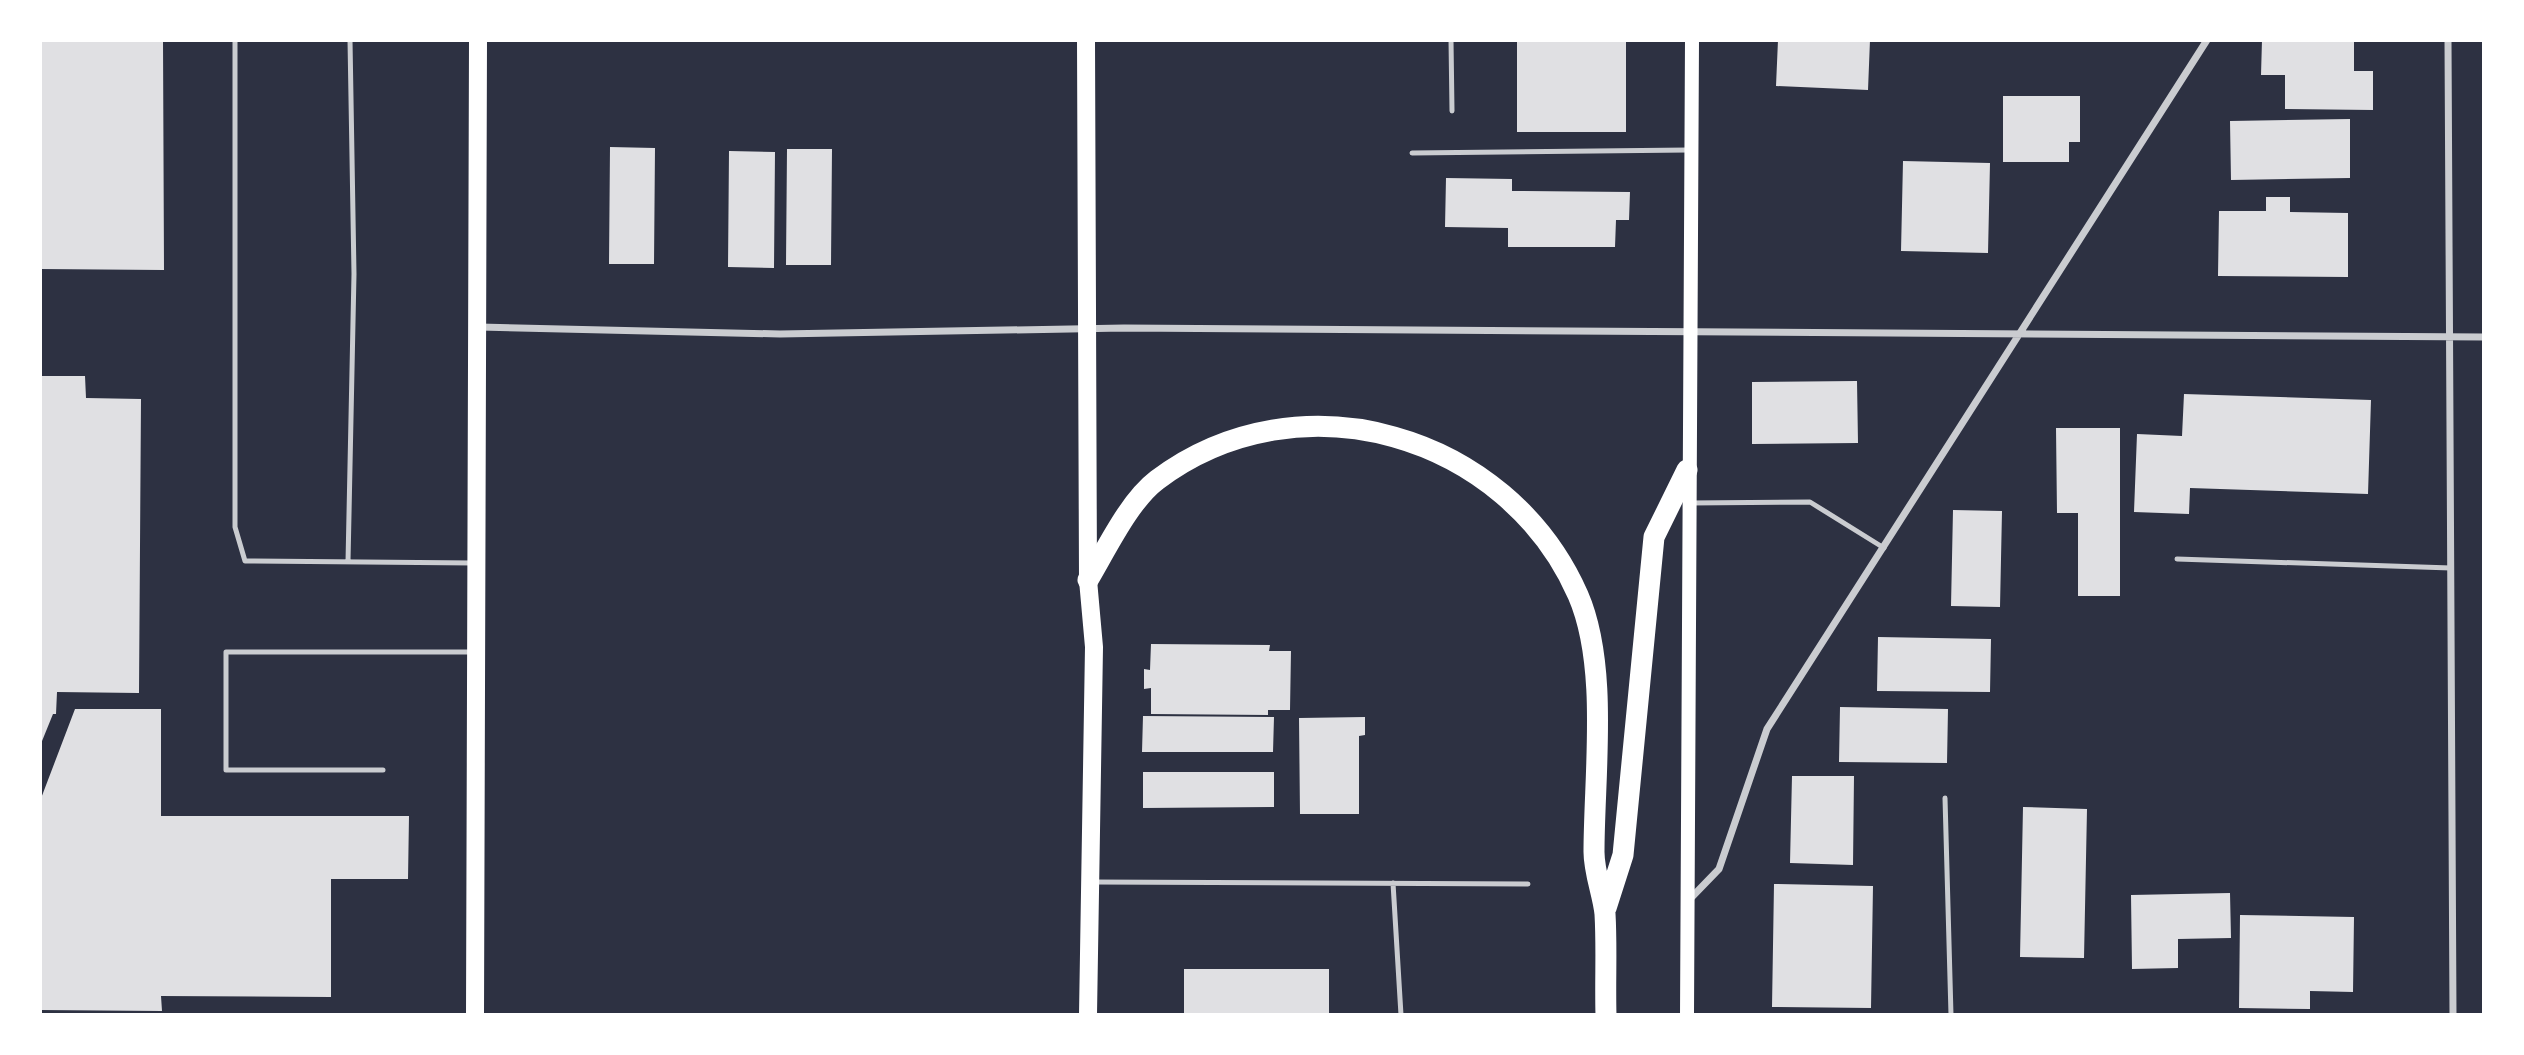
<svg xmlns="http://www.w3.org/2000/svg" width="2524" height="1055" viewBox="0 0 2524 1055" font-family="Montserrat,sans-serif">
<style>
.building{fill:#e0e0e3}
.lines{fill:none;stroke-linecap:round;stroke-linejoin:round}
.service{stroke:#caccd0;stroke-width:5}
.minor{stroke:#caccd0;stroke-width:7}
.secondary{stroke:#fff;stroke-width:14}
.primary{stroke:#fff;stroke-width:18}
.motorway{stroke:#fff;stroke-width:21}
</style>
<rect width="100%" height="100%" fill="#2d3142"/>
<path class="building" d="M40 40H163L164 270 40 269Z
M1517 40H1626V132H1517Z
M1778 40H1870L1868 90 1776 86Z
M2262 40H2354V71H2373V110L2285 109V75H2261Z
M2003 96H2080V142H2069V162H2003Z
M2350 119V178L2231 180 2230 121Z
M610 147 655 148 654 264H609Z
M787 149H832L831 265H786Z
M729 151 775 152 774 268 728 267Z
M1903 161 1990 163 1988 253 1901 251Z
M1446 178 1512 179V191L1630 192 1629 220H1616L1615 247H1508V228L1445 227Z
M2266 197H2290V212L2348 213V277L2218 276 2219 211H2266Z
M40 376H85L86 398 141 399 139 693 57 692 56 714H53L40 746Z
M1857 381 1858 443 1752 444V382Z
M2184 394 2371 400 2368 494 2190 488 2189 514 2134 512 2137 434 2182 436Z
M2056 428H2120V596H2078V513H2057Z
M1953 510 2002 511 2000 607 1951 606Z
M1878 637 1991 639 1990 692 1877 691Z
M1151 644 1270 645 1269 651H1291L1290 710H1268V715L1151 714V688L1144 689V669L1150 670Z
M1840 707 1948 709 1947 763 1839 762Z
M75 709H161V816H409L408 879H331V997L161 996 162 1011 40 1010V801Z
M1143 716 1274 717 1273 752H1142Z
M1365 717V735L1359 736V814H1300L1299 718Z
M1143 772H1274V807L1143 808Z
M1792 776H1854L1853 865 1790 863Z
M2023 807 2087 809 2084 958 2020 957Z
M1774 884 1873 886 1871 1008 1772 1007Z
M2230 893 2231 938 2178 939V968L2132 969 2131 895Z
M2240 915 2354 917 2353 992 2310 991V1009L2239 1008Z
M1184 969H1329V1015H1184Z"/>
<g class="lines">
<path class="service" d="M235 40V527L245 561 473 563
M1451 40 1452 111
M1412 153 1688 150
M1690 503 1810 502 1884 548
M2177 559 2451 568
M348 562 354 274 350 40
M383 770H226V652H474
M1945 798 1951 1015
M1093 882 1528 884
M1393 883 1401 1015"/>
<path class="minor" d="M2448 40 2453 1015
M479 327 780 334 1124 328 2484 337
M1689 900 1719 869 1767 729 2207 40"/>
<path class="secondary" d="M1687 1015 1692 40"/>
<path class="primary" d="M1086 40 1088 580 1094 647 1088 1015
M475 1015 478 40"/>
<path class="motorway" d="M1088 580C1106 550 1129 501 1157 480 1299 373 1507 434 1578 595 1609 666 1594 775 1594 852 1594 873 1603 894 1605 914 1607 947 1605 982 1606 1015
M1606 908 1623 855 1654 537 1687 470"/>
</g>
<rect width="2524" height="1055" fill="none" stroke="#ffffff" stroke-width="84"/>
</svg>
